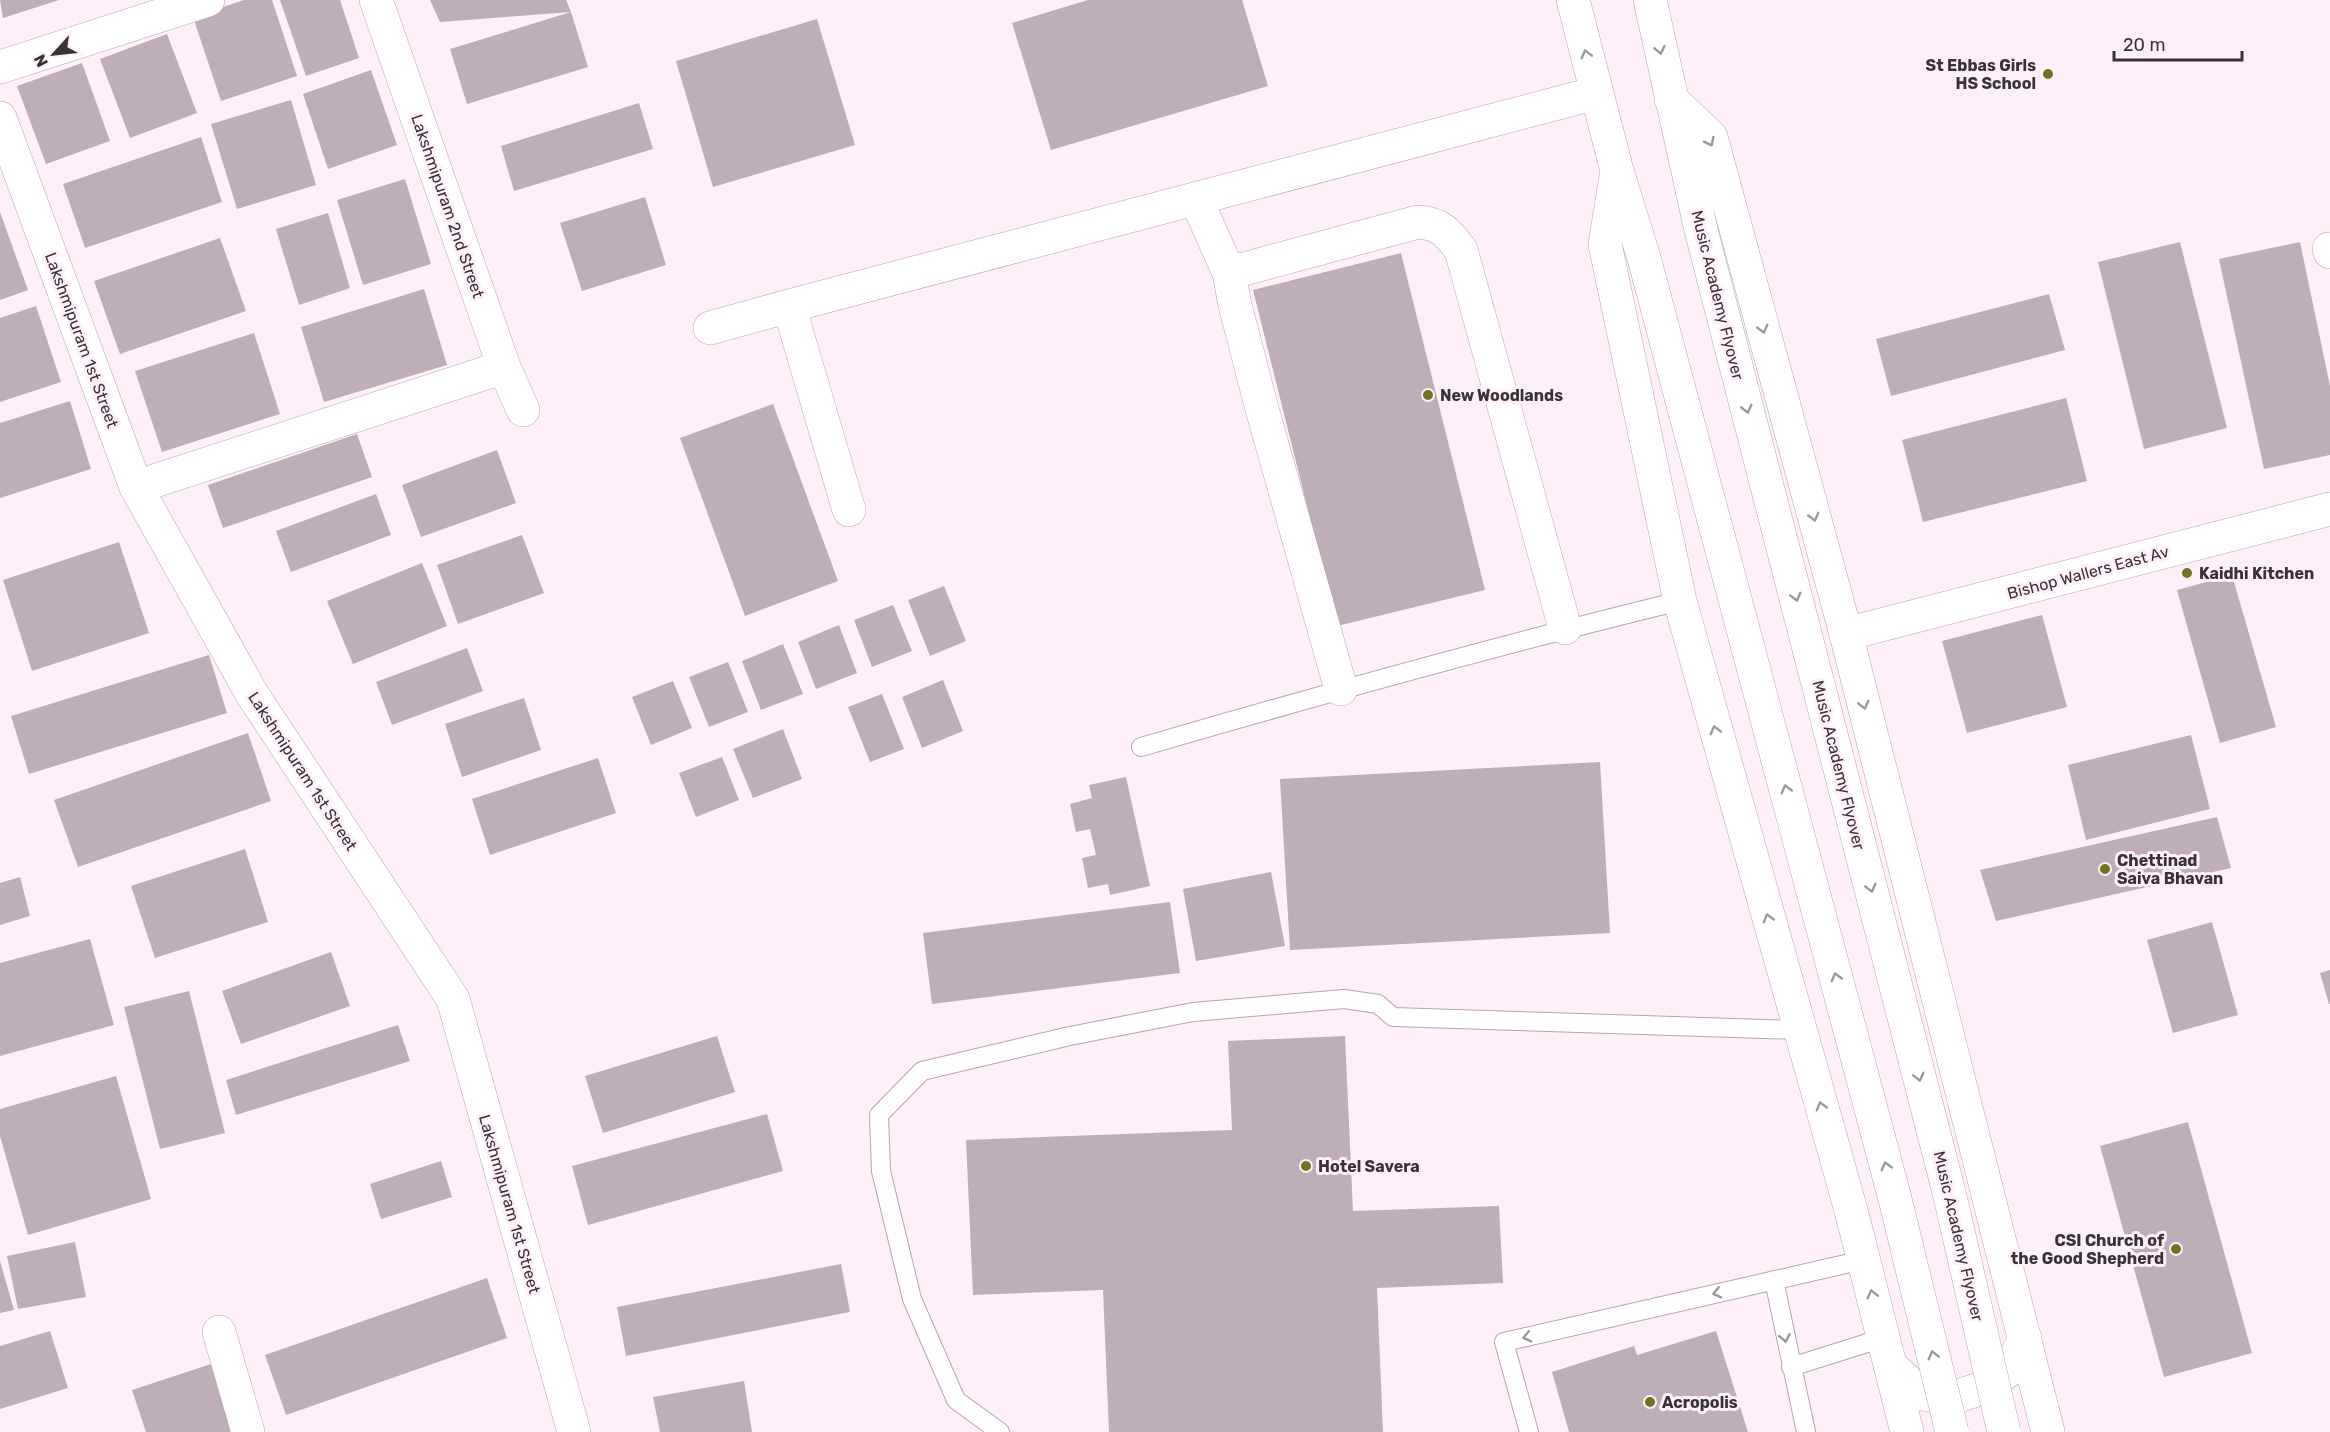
<svg xmlns="http://www.w3.org/2000/svg" width="2330" height="1432" viewBox="0 0 2330 1432" font-family="Rubik,sans-serif">
<style>
.building{fill:#bfaeb7}
.lines{fill:none;stroke-linecap:round;stroke-linejoin:round}
.lane-casing{stroke:#b6a5af;stroke-width:20}
.street-casing{stroke:#b6a5af;stroke-width:34}
.primary-casing{stroke:#b6a5af;stroke-width:34}
.lane{stroke:#fff;stroke-width:18}
.street{stroke:#fff;stroke-width:33}
.primary{stroke:#fff;stroke-width:33}
.primary-bridge-casing{stroke:#b6a5af;stroke-width:34;stroke-linecap:butt}
.primary-bridge{stroke:#fff;stroke-width:33}
.oneway{stroke:#9c989a}
.poi-dot{fill:#70761e;stroke:#feeff8;stroke-width:2}
.labels{text-anchor:middle;stroke-width:6;stroke-linejoin:round;paint-order:stroke}
.poi-label{font-size:16px;font-weight:bold;fill:#393236;stroke:#feeff8;text-anchor:start}
.street-label{font-size:16px;fill:#393236;stroke:#feeff8}
</style>
<rect width="100%" height="100%" fill="#feeff8"/>
<path class="building" d="M0 0H59L3 18Z
M244 0H272L297 76 221 101 193 17Z
M280 0H340L359 58 306 76Z
M430 0H566L571 12 588 67 467 104 450 49 571 12 440 22Z
M1088 0H1242L1268 86 1051 150 1012 23Z
M817 19 855 145 713 187 676 61Z
M167 34 197 113 130 138 100 59Z
M82 63 110 141 46 164 17 86Z
M371 70 397 145 328 169 303 94Z
M291 100 316 185 237 209 211 124Z
M639 103 653 149 514 191 501 146Z
M201 137 222 202 85 248 63 184Z
M405 179 431 264 363 285 337 200Z
M645 197 666 265 582 291 560 223Z
M0 212 28 290 0 300Z
M328 213 350 288 299 305 276 229Z
M220 238 246 311 120 354 94 281Z
M2180 242 2227 428 2144 449 2098 262Z
M2300 242 2330 386V455L2264 469 2219 259Z
M1401 253 1485 590 1337 626 1253 290Z
M424 289 447 365 324 402 301 327Z
M2049 294 2065 350 1891 396 1876 339Z
M36 306 61 382 0 402V318Z
M254 333 280 414 162 452 135 371Z
M2066 398 2087 481 1923 522 1902 440Z
M70 401 91 469 0 498V423Z
M773 404 838 581 745 616 680 438Z
M357 434 372 477 223 528 208 485Z
M497 450 516 503 421 537 402 485Z
M376 494 391 535 291 572 276 531Z
M522 535 544 593 458 624 437 565Z
M119 542 149 633 32 671 3 580Z
M422 563 447 626 353 664 327 601Z
M2232 575 2276 727 2220 743 2177 590Z
M944 586 966 641 930 656 908 600Z
M893 605 912 651 872 667 854 620Z
M2042 615 2067 707 1967 733 1942 641Z
M839 625 857 673 816 689 798 642Z
M783 644 803 694 761 710 742 661Z
M467 648 483 691 392 725 376 682Z
M209 655 227 713 29 774 11 716Z
M728 662 748 712 709 727 689 677Z
M943 680 963 731 922 748 902 697Z
M673 681 692 728 651 745 632 697Z
M882 694 904 749 870 762 848 707Z
M524 698 541 750 462 777 445 724Z
M783 729 802 779 753 798 733 749Z
M248 733 271 801 78 867 54 800Z
M2191 735 2210 809 2086 840 2068 765Z
M722 757 739 800 696 817 679 773Z
M598 758 616 813 490 855 472 799Z
M1600 762 1610 933 1290 950 1280 779Z
M1126 777 1150 886 1110 895 1108 884 1088 888 1082 858 1096 855 1090 829 1076 832 1070 804 1092 798 1089 785Z
M2217 817 2231 868 1996 921 1980 870Z
M245 849 268 922 155 958 131 886Z
M1271 872 1285 946 1196 961 1183 889Z
M20 877 30 916 0 925V883Z
M1170 902 1180 973 932 1004 923 933Z
M2212 922 2238 1015 2173 1033 2147 940Z
M90 939 114 1025 0 1056V963Z
M331 952 350 1006 241 1044 222 991Z
M2330 970V1004H2329L2320 973Z
M189 991 225 1133 160 1149 124 1007Z
M398 1025 410 1061 236 1115 226 1080Z
M717 1036 735 1092 603 1133 585 1076Z
M1345 1036 1353 1211 1499 1206 1503 1283 1377 1288 1383 1432H1109L1103 1290 973 1295 966 1140 1232 1130 1228 1041Z
M116 1076 151 1199 28 1235 0 1136V1109Z
M767 1114 783 1171 588 1225 572 1166Z
M2188 1122 2252 1353 2164 1377 2100 1146Z
M441 1161 452 1197 381 1219 370 1184Z
M75 1242 86 1297 18 1309 7 1256Z
M0 1261 14 1310 0 1313Z
M841 1264 850 1312 626 1356 617 1307Z
M487 1278 507 1338 286 1415 265 1355Z
M50 1331 68 1388 0 1409V1346Z
M1716 1331 1748 1432H1569L1552 1372 1634 1346 1637 1355Z
M211 1364 233 1432H146L132 1390Z
M744 1381 752 1432H660L653 1397Z"/>
<g class="lines">
<defs>
<path id="lane" d="M1141 747C1320 695 1499 645 1680 601
M1774 1280 1806 1432
M1791 1367 1883 1338
M1000 1432 956 1400 912 1299 881 1171 879 1115 922 1071 1070 1036 1193 1012 1344 999 1378 1004 1393 1017 1799 1030
M1529 1432 1504 1342 1863 1260"/>
<path id="street" d="M376 0 504 367 523 410
M0 67 208 0
M0 118 136 487 252 694 453 999 574 1432
M1196 199 1229 273
M2329 249 2330 252
M789 306 1596 93
M710 328 789 306 849 510
M136 487 504 367
M1846 634 2330 509
M1341 689 1262 409 1235 305 1229 273 1418 222C1440 223 1448 233 1461 250L1565 628
M219 1332 248 1432"/>
<path id="primary" d="M1573 0 1617 171 1644 258
M1650 0 1701 230
M1671 99 1711 137 1846 634 2048 1432
M1617 171 1605 244 1680 601 1852 1214 1907 1432
M1890 1365 1921 1394 1954 1397 1980 1389 2009 1370 2025 1338"/>
</defs>
<use href="#lane" class="lane-casing"/>
<use href="#street" class="street-casing"/>
<use href="#primary" class="primary-casing"/>
<use href="#lane" class="lane"/>
<use href="#street" class="street"/>
<use href="#primary" class="primary"/>
<defs>
<path id="primary-bridge" d="M1701 230 1949 1192 2004 1432
M1644 258 1895 1199 1952 1432"/>
</defs>
<use href="#primary-bridge" class="primary-bridge-casing"/>
<use href="#primary-bridge" class="primary-bridge"/>
</g>
<defs><path id="oneway-chevron" d="M-2-3.5L2.5 0L-2 3.5" fill="none" stroke-width="1.6" stroke-linecap="round" stroke-linejoin="round" transform="scale(1.5)"/></defs>
<g class="oneway">
<use href="#oneway-chevron" transform="translate(1660 50) rotate(78)"/>
<use href="#oneway-chevron" transform="translate(1586 54) rotate(-104)"/>
<use href="#oneway-chevron" transform="translate(1710 142) rotate(64)"/>
<use href="#oneway-chevron" transform="translate(1763 329) rotate(75)"/>
<use href="#oneway-chevron" transform="translate(1747 409) rotate(76)"/>
<use href="#oneway-chevron" transform="translate(1814 517) rotate(75)"/>
<use href="#oneway-chevron" transform="translate(1796 597) rotate(76)"/>
<use href="#oneway-chevron" transform="translate(1864 705) rotate(76)"/>
<use href="#oneway-chevron" transform="translate(1715 730) rotate(-105)"/>
<use href="#oneway-chevron" transform="translate(1786 789) rotate(-105)"/>
<use href="#oneway-chevron" transform="translate(1871 888) rotate(76)"/>
<use href="#oneway-chevron" transform="translate(1768 918) rotate(-106)"/>
<use href="#oneway-chevron" transform="translate(1836 977) rotate(-105)"/>
<use href="#oneway-chevron" transform="translate(1919 1077) rotate(76)"/>
<use href="#oneway-chevron" transform="translate(1821 1106) rotate(-106)"/>
<use href="#oneway-chevron" transform="translate(1886 1166) rotate(-105)"/>
<use href="#oneway-chevron" transform="translate(1717 1293) rotate(167)"/>
<use href="#oneway-chevron" transform="translate(1872 1294) rotate(-104)"/>
<use href="#oneway-chevron" transform="translate(1527 1337) rotate(167)"/>
<use href="#oneway-chevron" transform="translate(1785 1338) rotate(79)"/>
<use href="#oneway-chevron" transform="translate(1933 1355) rotate(-104)"/>
</g>
<g class="poi-dot">
<circle cx="2048" cy="74" r="6"/>
<circle cx="1428" cy="395" r="6"/>
<circle cx="2187" cy="573" r="6"/>
<circle cx="2105" cy="869" r="6"/>
<circle cx="1306" cy="1166" r="6"/>
<circle cx="2176" cy="1249" r="6"/>
<circle cx="1650" cy="1402" r="6"/>
</g>
<g class="labels">
<g class="poi-label">
<text x="2036" y="71" text-anchor="end">St Ebbas Girls<tspan x="2036" dy="18">HS School</tspan></text>
<text x="1440" y="401">New Woodlands</text>
<text x="2199" y="579">Kaidhi Kitchen</text>
<text x="2117" y="866">Chettinad<tspan x="2117" dy="18">Saiva Bhavan</tspan></text>
<text x="1318" y="1172">Hotel Savera</text>
<text x="2164" y="1246" text-anchor="end">CSI Church of<tspan x="2164" dy="18">the Good Shepherd</tspan></text>
<text x="1662" y="1408">Acropolis</text>
</g>
<g class="street-label">
<text transform="translate(448 206) rotate(71)" y="6">Lakshmipuram 2nd Street</text>
<text transform="translate(1718 295) rotate(76)" y="6">Music Academy Flyover</text>
<text transform="translate(82 340) rotate(70)" y="6">Lakshmipuram 1st Street</text>
<text transform="translate(2088 572) rotate(-15)" y="6">Bishop Wallers East Av</text>
<text transform="translate(1839 765) rotate(76)" y="6">Music Academy Flyover</text>
<text transform="translate(303 771) rotate(57)" y="6">Lakshmipuram 1st Street</text>
<text transform="translate(510 1204) rotate(74)" y="6">Lakshmipuram 1st Street</text>
<text transform="translate(1959 1236) rotate(77)" y="6">Music Academy Flyover</text>
</g>
</g>
<g transform="translate(54 54) rotate(243)" stroke="#feeff8" stroke-width="4.5" paint-order="stroke">
<path d="M0-4.5L10 22L0 15L-10 22Z" fill="#393236"/>
<text y="-9" font-size="16" font-weight="bold" text-anchor="middle" fill="#393236">N</text>
</g>
<path d="M2114 51v9h128v-9" fill="none" stroke="#393236" stroke-width="3"/>
<text x="2123" y="51" font-size="18" fill="#393236" stroke="#feeff8" stroke-width="4.5" paint-order="stroke">20 m</text>
</svg>
